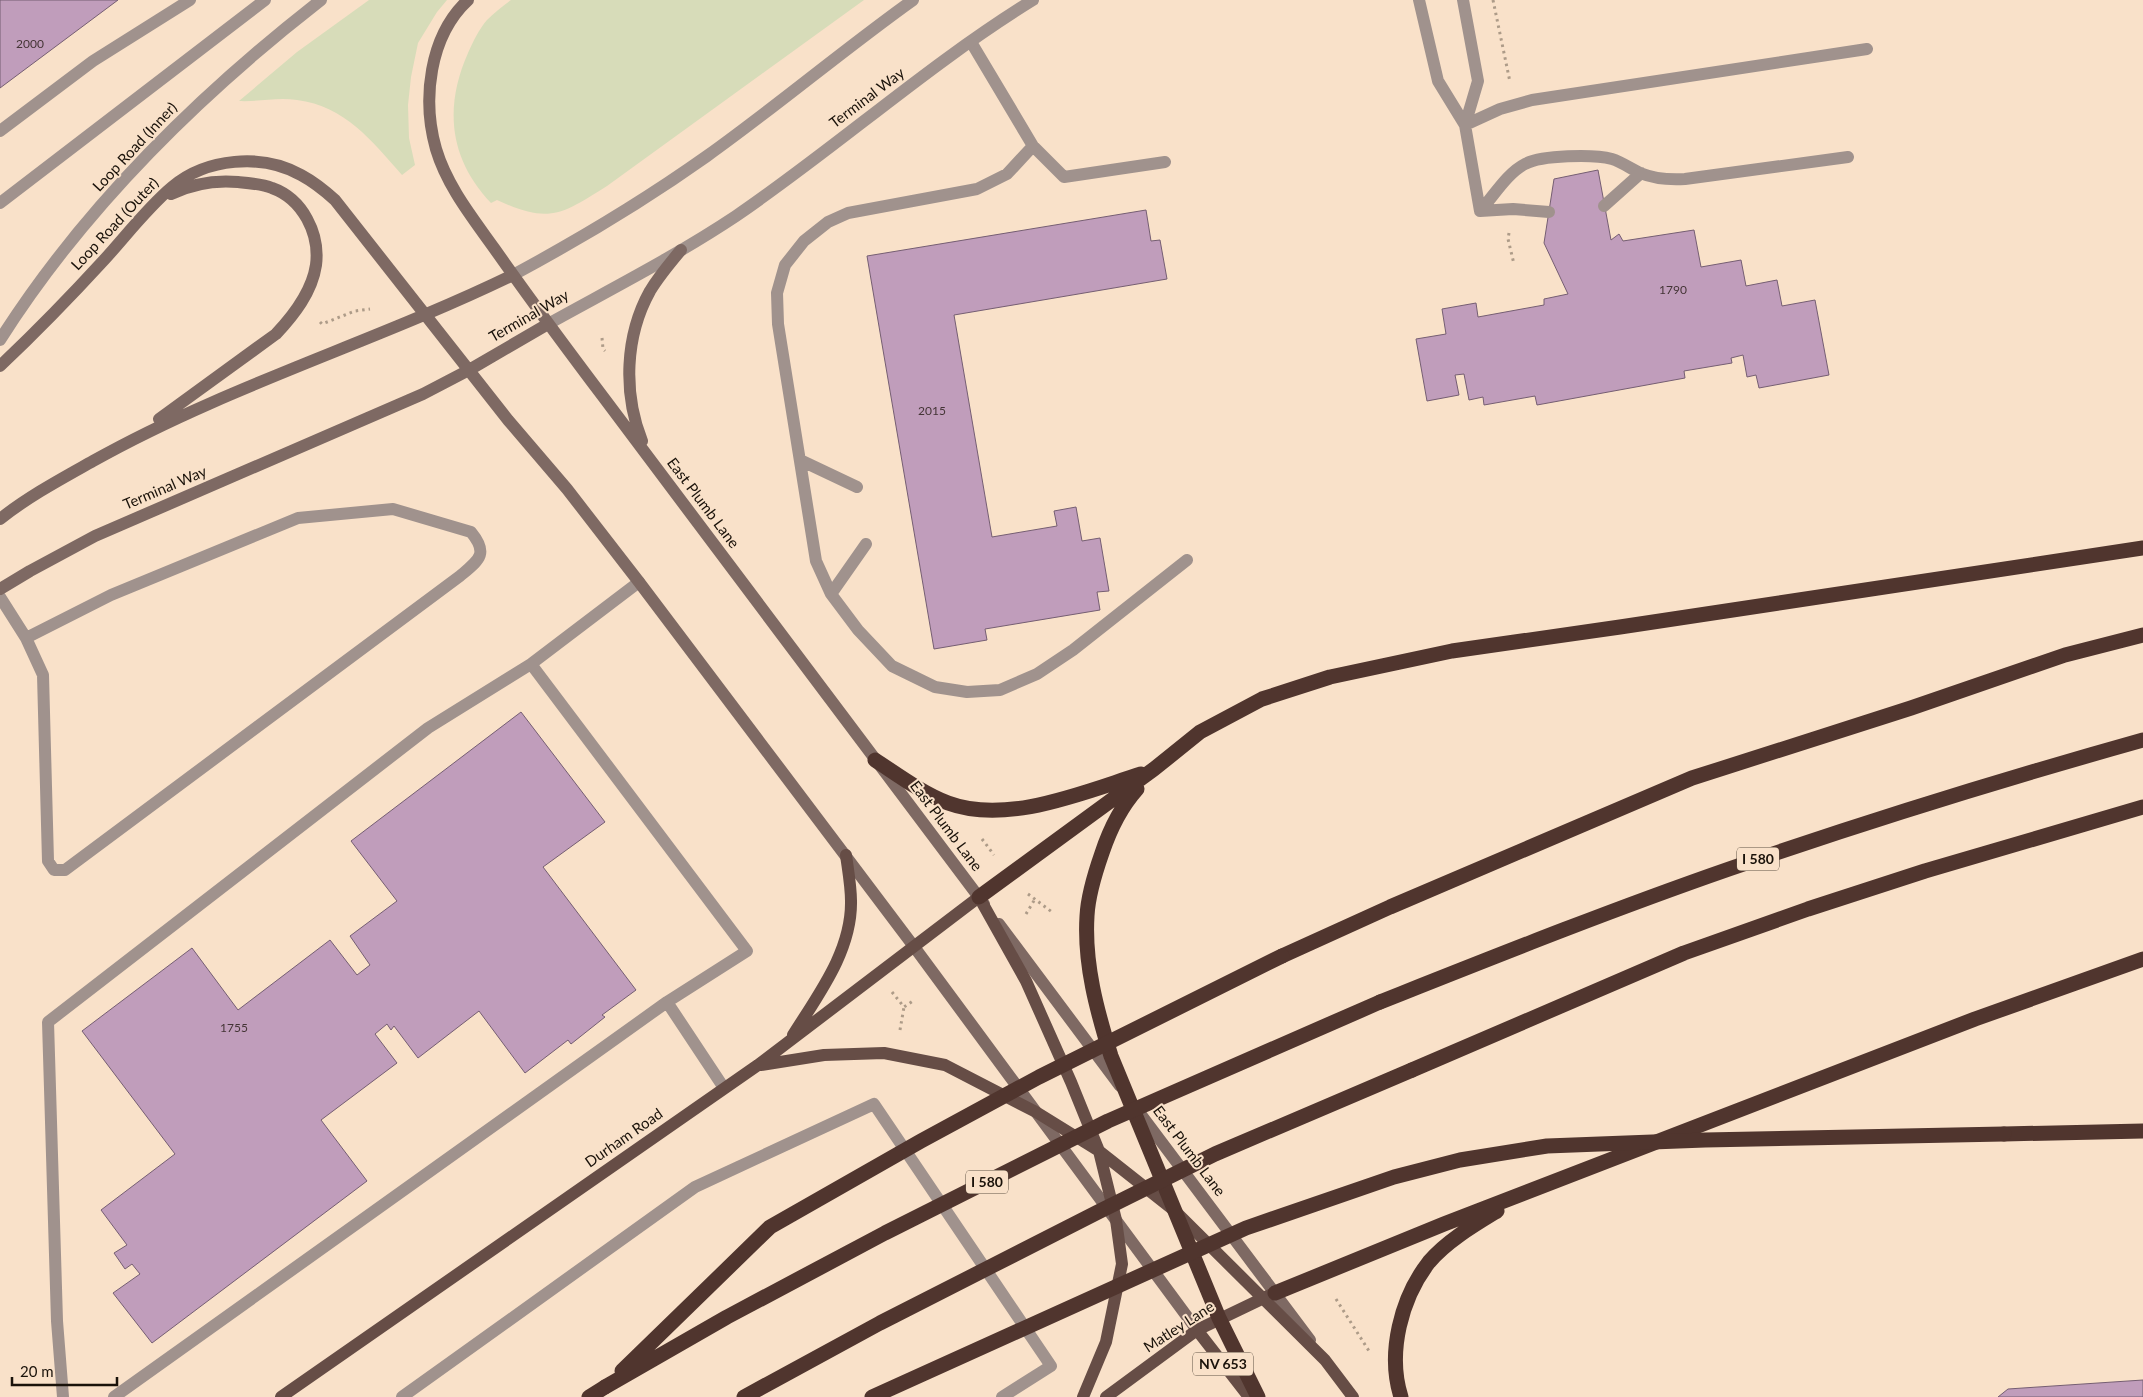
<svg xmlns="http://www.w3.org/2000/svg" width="2143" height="1397" viewBox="0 0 2143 1397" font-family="Lato,sans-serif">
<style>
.green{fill:#d7dcb9}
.building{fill:#c09dbb;stroke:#755e72}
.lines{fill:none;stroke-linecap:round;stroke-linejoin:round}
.path{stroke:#ad9b88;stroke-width:3;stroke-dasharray:2.5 4;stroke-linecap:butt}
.service{stroke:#a0928d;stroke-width:12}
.tertiary{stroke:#a0928d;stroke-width:12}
.secondary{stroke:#7e6963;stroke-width:12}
.primary{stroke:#664d46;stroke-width:12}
.motorway{stroke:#50352e;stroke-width:15}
.motorway-bridge{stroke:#50352e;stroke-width:15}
.labels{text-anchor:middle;stroke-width:4;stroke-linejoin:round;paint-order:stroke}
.number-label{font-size:12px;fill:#443536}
.shield{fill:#f9e1c9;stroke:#5d5043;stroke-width:1}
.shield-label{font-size:14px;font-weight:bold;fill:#1a120a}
.street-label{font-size:15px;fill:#1a120a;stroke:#f9e1c9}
</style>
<rect width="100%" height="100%" fill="#f9e1c9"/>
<path class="green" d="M369 0H447L437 12 418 43 411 77 408 105 409 138 415 165 402 175C372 141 345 106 297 100 277 97 258 102 239 101L297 52Z
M511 0H864L607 186C561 215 549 224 497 200L491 203C449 159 444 107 468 53 473 42 479 29 487 20 494 13 503 6 511 0Z"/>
<path class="building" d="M0 0H118L0 88Z
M1598 170 1611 240 1619 234 1623 241 1694 230 1701 267 1741 260 1746 286 1777 280 1782 306 1815 300 1829 375 1759 388 1756 375 1747 377 1743 355 1731 358 1732 363 1684 371 1685 378 1537 405 1535 396 1484 405 1483 397 1469 400 1464 374 1455 375 1459 395 1427 401 1416 339 1446 334 1442 309 1476 303 1478 317 1544 305V299L1568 294 1544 243 1554 179Z
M1146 210 1151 241 1160 240 1167 279 954 315 992 537 1057 526 1054 511 1076 507 1082 541 1100 538 1109 591 1097 592 1100 610 985 629 987 640 934 649 867 256Z
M521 712 605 822 543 867 636 990 602 1015 605 1017 571 1044 568 1040 525 1073 479 1011 418 1058 394 1026 391 1030 387 1024 375 1034 397 1063 321 1120 367 1181 152 1343 113 1293 140 1274 132 1264 125 1269 114 1253 127 1245 101 1210 175 1154 82 1031 192 948 238 1010 330 940 357 975 370 965 350 936 397 901 351 841Z
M2143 1380V1397H1998L2008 1389Z"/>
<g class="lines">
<path class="path" d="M1493 0 1510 82
M1509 233 1508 239 1514 264
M320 322 322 324 355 311 370 309
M602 338 603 349 605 351
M982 839 994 855
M1028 894 1052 912
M1026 914 1035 899
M892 992 904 1007 913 1001
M900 1030 904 1007
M1336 1299 1369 1351"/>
<path class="service" d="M1419 0 1438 81 1465 125 1480 211
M1463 0 1478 81 1465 125
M971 42 1033 146 1064 177 1165 162
M1465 125 1500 109 1532 100 1867 49
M0 131 93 61 190 0
M1033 146 1007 174 977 189 848 213 828 222 804 241 785 265 777 293 778 324 816 561 831 594 858 630 892 666 935 687 967 692 1000 690 1037 674 1073 650 1187 560
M0 203 265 0
M1604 206 1641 173
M1480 211C1493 197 1507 173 1525 164 1541 155 1594 154 1612 159 1622 162 1631 169 1640 173 1655 179 1669 180 1685 179L1848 157
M1480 211 1513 209 1549 212
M800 460 857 487
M639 582 531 664 747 951 667 1002
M831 594 866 544
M0 597 26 638 43 675 48 861 54 870H65L460 576C479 560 489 554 471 532L393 509 298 518 111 595 26 638
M63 1397 57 1321 48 1022 428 728 531 664
M114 1397 667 1002 724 1088
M402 1397 695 1187 874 1104 1051 1366 1002 1397"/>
<path class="tertiary" d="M513 275C580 239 645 200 707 156 777 106 843 50 913 0
M548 324C611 289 676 256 736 216 837 147 929 64 1033 0
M0 340C83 209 199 95 321 0"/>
<path class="secondary" d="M468 0C429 36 422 100 436 149 447 186 472 217 494 248 530 299 567 349 604 398 731 567 857 736 984 904
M0 366C36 332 71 296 104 260 126 236 147 208 172 187 206 158 262 153 301 175 314 182 324 190 335 200L508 420 567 489 639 582 915 948 1197 1330
M159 419 276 334C294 315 312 292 316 265 320 234 303 199 272 188 262 184 249 183 238 182 216 180 192 184 171 194
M642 441C623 393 625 336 650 291 659 276 670 263 681 250
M0 519C29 496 61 479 93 461 227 386 375 342 513 275
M0 589 30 571 95 536 423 394 469 370 548 324
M999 924 1120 1086
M1136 1108 1310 1340"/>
<path class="primary" d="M793 1035C818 995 852 951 851 901 851 886 848 870 846 855
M761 1065 824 1055 884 1053 945 1065 1036 1112 1099 1151 1175 1211 1325 1360 1353 1397
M1197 1330 1249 1397
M281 1397 758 1065 979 897 1026 981 1071 1082 1099 1151 1116 1220 1122 1264 1106 1342 1083 1397
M1106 1397 1197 1330 1270 1295"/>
<path class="motorway" d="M875 760C898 775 922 793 948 803 1007 825 1084 792 1141 774
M1137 789C1120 808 1110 829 1102 853 1095 873 1088 895 1087 916 1084 964 1097 1011 1111 1056L1219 1318 1258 1397
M979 897 1154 769 1200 732 1262 699 1330 677 1452 651 1620 627 2143 548
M1282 956 1390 907 1692 778 1911 708 2065 655 2143 635
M1380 1002C1496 956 1611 910 1729 869 1865 822 2004 779 2143 740
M1412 1070 1684 953 1808 909 1925 871 2143 807
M2004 1134 2143 1131
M1275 1293 1444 1224 1975 1019 2143 959
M589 1397 605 1387
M1401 1397C1387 1353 1401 1298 1429 1262 1447 1241 1474 1225 1497 1211"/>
<path class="motorway-bridge" d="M622 1371 770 1227 921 1141 1039 1077 1282 956
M605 1387 727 1317 885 1233 1108 1121 1380 1002
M744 1397 880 1323 1098 1212 1215 1154 1412 1070
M872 1397 1246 1228 1394 1177 1460 1160 1547 1146 1705 1140 2004 1134"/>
</g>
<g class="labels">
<g class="number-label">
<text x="30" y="48">2000</text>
<text x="1673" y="294">1790</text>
<text x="932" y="415">2015</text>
<text x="234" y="1032">1755</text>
</g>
<g class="shield">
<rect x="1737" y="847.5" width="42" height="23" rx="4"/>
<rect x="966" y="1170.5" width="42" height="23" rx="4"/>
<rect x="1193" y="1352.5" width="60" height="23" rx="4"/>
</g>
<g class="shield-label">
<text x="1758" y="864">I 580</text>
<text x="987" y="1187">I 580</text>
<text x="1223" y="1369">NV 653</text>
</g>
<g class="street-label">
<text transform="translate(867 98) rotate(-37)" y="5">Terminal Way</text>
<text transform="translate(135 147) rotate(-47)" y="5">Loop Road (Inner)</text>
<text transform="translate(115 224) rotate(-47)" y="5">Loop Road (Outer)</text>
<text transform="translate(529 316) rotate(-30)" y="5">Terminal Way</text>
<text transform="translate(165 488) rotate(-23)" y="5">Terminal Way</text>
<text transform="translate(703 503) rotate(53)" y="5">East Plumb Lane</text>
<text transform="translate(946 826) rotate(53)" y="5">East Plumb Lane</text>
<text transform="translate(624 1138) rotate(-35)" y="5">Durham Road</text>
<text transform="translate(1189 1151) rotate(53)" y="5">East Plumb Lane</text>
<text transform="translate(1179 1327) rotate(-33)" y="5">Matley Lane</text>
</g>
</g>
<path d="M12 1377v8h105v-8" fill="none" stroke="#1a120a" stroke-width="2.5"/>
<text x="20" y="1377" font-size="15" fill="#1a120a" stroke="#f9e1c9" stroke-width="4" paint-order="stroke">20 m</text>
</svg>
